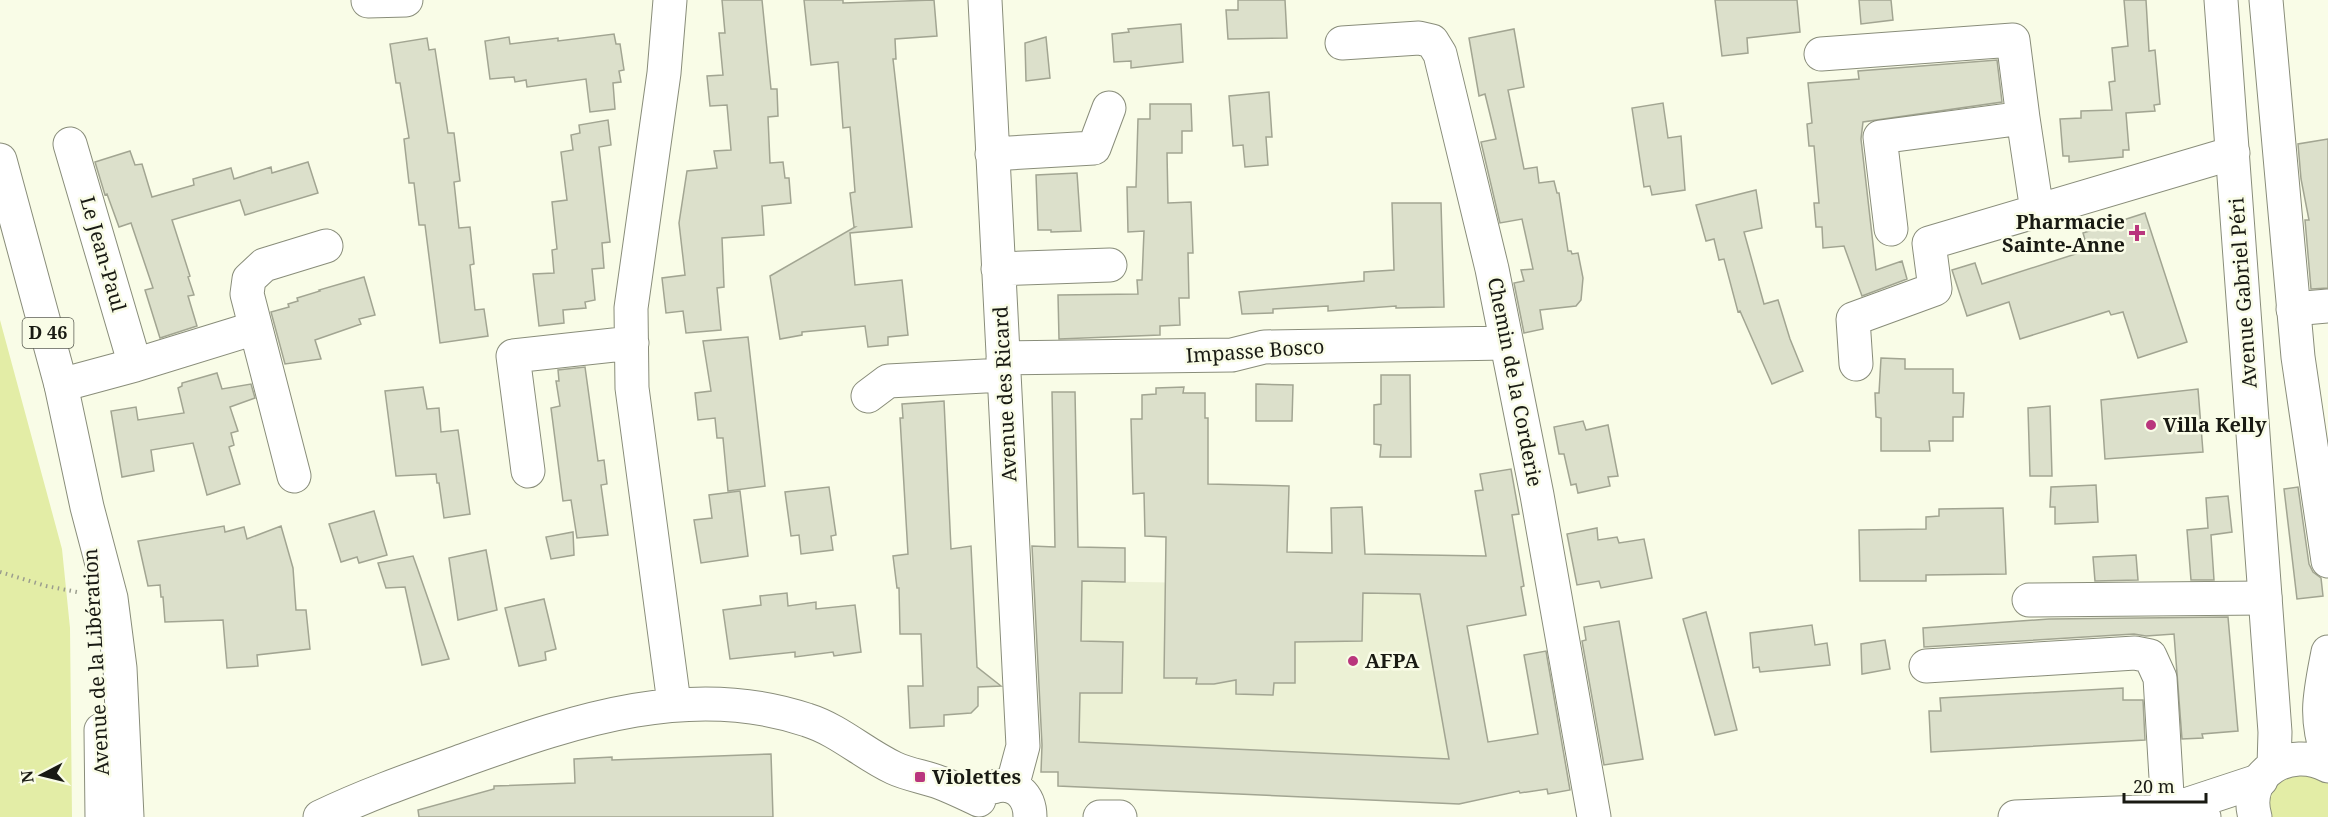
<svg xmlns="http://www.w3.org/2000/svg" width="2328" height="817" viewBox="0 0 2328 817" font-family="'Noto Serif',serif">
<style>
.built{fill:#ecf1d5}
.green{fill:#e3eda6}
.building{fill:#dce0cb;stroke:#a2a592;stroke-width:1.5}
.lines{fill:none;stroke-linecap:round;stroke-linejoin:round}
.minor-casing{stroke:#898d7a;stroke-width:35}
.major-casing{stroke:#898d7a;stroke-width:35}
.path{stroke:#9b9d8e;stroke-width:4;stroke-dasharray:1.5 4.5;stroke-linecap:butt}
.minor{stroke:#fff;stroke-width:33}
.major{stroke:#fff;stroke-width:33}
.poi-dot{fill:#b9367d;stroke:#f9fce7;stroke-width:2}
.labels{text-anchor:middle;stroke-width:5;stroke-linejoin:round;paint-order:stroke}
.shield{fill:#f9fce7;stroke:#5c5e53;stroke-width:1.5}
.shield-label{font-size:18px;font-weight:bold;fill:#191a13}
.poi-label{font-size:20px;font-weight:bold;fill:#191a13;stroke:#f9fce7;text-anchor:start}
.street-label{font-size:20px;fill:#191a13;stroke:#f9fce7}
</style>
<rect width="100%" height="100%" fill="#f9fce7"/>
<path class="built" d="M1082 581 1198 583 1165 600 1164 678H1197V684H1214V672L1237 650V694L1273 695 1275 592 1326 642 1362 641 1363 593 1420 594 1449 759 1079 742Z"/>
<path class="green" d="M0 320 62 549 70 628 72 817H0Z
M2328 766V817H2255L2261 780Z"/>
<path class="building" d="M722 0H762L771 89H777L778 116 768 117 770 163 783 162 785 178H789L791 203 762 206 764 235 722 238 724 287 717 288 721 330 686 333 683 311 666 313 662 278 685 275 679 223 687 171 717 168 714 151 731 150 727 105 710 106 707 76 723 75 719 33H725Z
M804 0H843V3L934 0 937 36 895 39 896 59H893L912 227 850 233 855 285 902 280 908 335 888 337V345L868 347 865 326 802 332V335L780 339 770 276 855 227H854L850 193 855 192 850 127 843 128 838 62 811 65Z
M1238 0H1285L1287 38 1228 39 1226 10H1238Z
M1715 0H1797L1800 32 1747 38 1748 53 1722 56Z
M1859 0H1891L1893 20 1861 24Z
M2124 0H2146L2149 51 2155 50 2160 104 2154 105 2155 111 2126 113 2129 150H2123V157L2069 162V156H2063L2060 119 2081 118V111L2112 110 2109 82 2115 81 2112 48 2128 46Z
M1181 24 1183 62 1131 68V61L1114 62 1112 34 1129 32 1128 29Z
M1514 29 1524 87 1508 90 1524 169 1537 167 1539 183 1554 181 1557 193H1559L1568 251H1571L1572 254 1578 253 1583 278 1581 300 1576 306 1540 310 1543 329 1524 333 1514 283 1524 281 1521 270 1533 269 1522 219 1500 223 1481 142 1496 139 1485 94 1479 96 1469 38Z
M614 34 616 44H620L624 70 619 71 621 82 613 83 615 109 590 112 586 79 527 87 526 80 515 82 514 77 490 79 485 41 509 37 510 44 558 38V41Z
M1046 37 1050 78 1026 81 1025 43Z
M427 38 429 50 435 49 448 133H454L460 181 454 182 459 228 470 227 474 264 470 265 475 310 484 309 488 336 440 343 425 225H419L414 183H409L404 139 409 138 400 83H396L390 44Z
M1997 60 2002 102 1863 122 1861 139 1876 270 1902 261 1907 279 1862 296 1844 246 1823 248 1822 227H1816L1814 203H1819L1814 146H1809L1807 124 1812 123 1808 83 1859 79 1858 71Z
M1269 92 1272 137H1266L1268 165 1245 167 1243 145 1233 146 1229 96Z
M1663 103 1668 138 1681 136 1685 190 1652 195 1650 186 1644 187 1632 108Z
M1150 104H1191L1192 131H1182V153H1167L1168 203 1191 202 1193 253H1188L1189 298H1179L1180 325 1160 326V335L1059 339 1058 295 1138 294 1137 280H1142L1144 231 1128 232 1127 187H1136L1138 119H1150Z
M608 120 611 145 599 147 610 242 602 243 604 268 592 269 595 300 585 302 586 308 563 310 564 323 539 326 533 274 554 273 552 250 557 249 552 202 567 200 561 152 573 150 571 135 580 133 579 125Z
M2328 139V288L2311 289 2305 220H2309L2301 179 2298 144Z
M130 151 135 165 142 164 152 197 194 185 193 179 231 168 234 179 271 167 272 173 308 162 318 193 245 215 240 200 172 220 190 276 188 277 194 295 188 296 197 326 160 338 145 290 153 288 131 223 119 227 107 194 105 195 95 162Z
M1077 173 1081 231 1051 232V230H1038L1036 175Z
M1756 190 1762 228 1744 232 1764 304 1778 300 1790 339 1803 371 1772 384 1740 311 1738 312 1724 259 1719 260 1714 239 1706 241 1696 205Z
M1392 203H1441L1444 307 1396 308V306L1328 311V306L1273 309V313L1242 314 1239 292 1364 281V272L1394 270Z
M2145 213 2187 342 2138 358 2123 312 2111 315 2109 311 2020 339 2009 302 1967 316 1952 270 1975 263 1982 284 2088 250 2083 233Z
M364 277 375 315 359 319 361 324 315 340 321 359 285 364 271 312 289 307 288 304 298 301 297 298 320 291 319 290Z
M748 337 765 486 728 491 723 438H717L715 418 698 420 695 393 711 391 703 341Z
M1881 358 1905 359V369H1953V393H1964L1963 417H1953V441H1929L1930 451H1881V418L1876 417 1875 393H1879Z
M585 367 598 461 604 460 607 484 601 485 608 535 577 538 571 500 563 501 551 408 560 406 556 381H559L558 370Z
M217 373 222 389 251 384 255 398 230 407 238 431 231 433 234 445 229 447 240 484 207 495 193 443 151 450 154 471 122 477 111 411 136 407 138 420 184 413 178 388 182 386V383Z
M1381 375H1410L1411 457H1380L1381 445 1374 444V405L1381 404Z
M1256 384 1293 385 1292 421H1256Z
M423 387 427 409 439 408 441 432 458 430 470 514 444 518 439 483H437L436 474 396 476 385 391Z
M1184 387 1183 393H1205V418H1208V484L1289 486 1287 552 1332 553 1331 508 1362 507 1365 554 1486 556 1475 491 1483 490 1480 474 1511 469 1519 514 1512 515 1524 586 1521 587 1526 615 1467 626 1488 742 1538 734 1524 655 1546 651 1570 790 1548 794 1547 789 1520 793 1519 791 1459 804 1058 786V772H1041L1042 745 1032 546 1055 547 1052 392H1075L1078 547 1125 548V582L1082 581 1081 641 1123 642 1122 693H1080L1079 742 1449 759 1420 594 1363 593 1362 641 1295 642V683H1274L1273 695 1236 694V680L1214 684H1196L1197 678H1164L1166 537 1145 536 1144 493 1133 494 1131 419H1142V395L1156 394V388Z
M2198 389 2203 452 2105 459 2101 400Z
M944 401 951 549 971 546 977 667 1001 686 978 687V706L971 713 944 715V726L910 728 908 686H923L921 634H900L899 588H897L893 556 908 554 900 418H903L902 404Z
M2050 406 2052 476H2030L2028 408Z
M1583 421 1586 430 1608 425 1618 476 1608 477 1610 486 1578 493 1576 484 1571 485 1564 454H1559L1554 427Z
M2096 485 2098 522 2055 524V507H2050L2051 487Z
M829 487 836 535 831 536 833 550 801 554 799 535 791 536 785 492Z
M2298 487 2309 564 2313 572 2321 578 2323 596 2297 599 2284 489Z
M740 491 748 556 701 563 694 520 712 518 709 495Z
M2228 496 2232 532 2211 535 2214 580H2191L2187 530 2208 528 2206 498Z
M2003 508 2006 574 1926 575V581H1860L1859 530 1926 529V517L1939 516V509Z
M374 511 387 555 359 563 357 557 341 562 329 524Z
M224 526 225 532 244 527 247 539 281 526 293 568 296 610H306L310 649 257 655 258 666 227 668 223 620 165 622 163 597H161L160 585 148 586 138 541Z
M1597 528 1598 540 1617 537 1619 543 1644 539 1652 578 1601 588 1599 581 1577 585 1567 534Z
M573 532 574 555 551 559 546 537Z
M486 550 497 610 458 620 449 558Z
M2136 555 2138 580 2095 581 2093 557Z
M413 556 418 570 449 659 422 665 405 587 386 588 378 563Z
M787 593 788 606 816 602V609L855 605 861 652 834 656 833 652 795 657V652L730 659 723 610 761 605 760 596Z
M544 599 556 649 545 652 546 660 519 666 505 608Z
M1706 612 1737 730 1715 735 1683 619Z
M2228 617 2238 731 2202 734 2203 738 2182 739 2174 634 2146 636 2134 634 1924 647 1923 628 2049 619Z
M1619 621 1643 759 1604 765 1582 641 1586 640 1584 627Z
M1812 625 1815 645 1827 643 1830 665 1760 672 1759 667 1753 668 1750 633Z
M1885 640 1890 669 1862 674 1861 644Z
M2123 688V700H2143L2145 740 1931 752 1929 711H1941L1940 698Z
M771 754 773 817H419L418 810 494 789V786L575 783 574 759 612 757V760Z"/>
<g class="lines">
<defs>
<path id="minor" d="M670 0 664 73 631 308 632 388 674 703
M985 0 1023 746 1012 787
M368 1 406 0
M1342 43 1419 38 1432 41 1440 54 1492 269 1537 495 1594 817
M1821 54 2013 40 2023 118
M70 144 135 365
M992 154 1094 148 1109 108
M1891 229 1880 137 2023 118 2037 211
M998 269 1110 265
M2293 309 2328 306
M1003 358 1232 355 1264 347 1506 343
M1856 364 1853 319 1935 289 1929 243 2233 153
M61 385 135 365 255 328
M868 396 888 381 1004 375
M528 471 513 356 632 343
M294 476 247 294 249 279 264 265 326 246
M2029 600 2265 598
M1926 666 2135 653 2150 656 2160 678 2168 811 2166 817
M993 787C1015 780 1030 796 1030 817
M2170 810 2261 780
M320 817C368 794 417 777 467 759 576 720 692 681 807 720 839 730 864 754 894 768 909 775 926 777 941 783 954 788 966 794 979 800
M1100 817H1120
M2015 817 2168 811 2204 817"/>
<path id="major" d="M2221 0 2275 732 2274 766
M2266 0 2298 357 2328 561
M0 160 61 385 87 507 111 598 120 668 127 817
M2328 652C2320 694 2314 716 2328 757
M101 730 102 817
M2255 817C2242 773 2291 745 2328 766"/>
</defs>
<use href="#minor" class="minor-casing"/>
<use href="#major" class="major-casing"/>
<path class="path" d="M0 572 46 586 77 592"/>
<use href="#minor" class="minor"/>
<use href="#major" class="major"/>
</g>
<g class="poi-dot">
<path d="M2134 224h6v6h6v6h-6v6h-6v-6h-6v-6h6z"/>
<circle cx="2151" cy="425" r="6"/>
<circle cx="1353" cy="661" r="6"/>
<rect x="914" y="771" width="12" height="12" rx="3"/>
</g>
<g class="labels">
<rect class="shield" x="22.5" y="318" width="51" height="30" rx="4.5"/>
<g class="shield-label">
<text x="48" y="339">D 46</text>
</g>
<g class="poi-label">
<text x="2125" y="229" text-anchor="end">Pharmacie<tspan x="2125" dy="23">Sainte-Anne</tspan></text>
<text x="2163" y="432">Villa Kelly</text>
<text x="1365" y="668">AFPA</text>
<text x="932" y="784">Violettes</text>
</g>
<g class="street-label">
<text transform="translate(103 254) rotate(74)" y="7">Le Jean-Paul</text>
<text transform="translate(2243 293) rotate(-94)" y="7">Avenue Gabriel Péri</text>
<text transform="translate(1255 351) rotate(-4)" y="7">Impasse Bosco</text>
<text transform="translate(1515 382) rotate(79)" y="7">Chemin de la Corderie</text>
<text transform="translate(1005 394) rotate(-93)" y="7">Avenue des Ricard</text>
<text transform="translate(96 662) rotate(-93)" y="7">Avenue de la Libération</text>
</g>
</g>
<g transform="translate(42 775) rotate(263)" stroke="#f9fce7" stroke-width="4.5" paint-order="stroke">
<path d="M0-4.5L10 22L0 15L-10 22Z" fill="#191a13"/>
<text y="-9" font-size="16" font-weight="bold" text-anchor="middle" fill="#191a13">N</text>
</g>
<path d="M2124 793v9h82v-9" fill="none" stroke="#191a13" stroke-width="3"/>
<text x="2133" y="793" font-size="18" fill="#191a13" stroke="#f9fce7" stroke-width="4.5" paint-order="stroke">20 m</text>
</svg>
